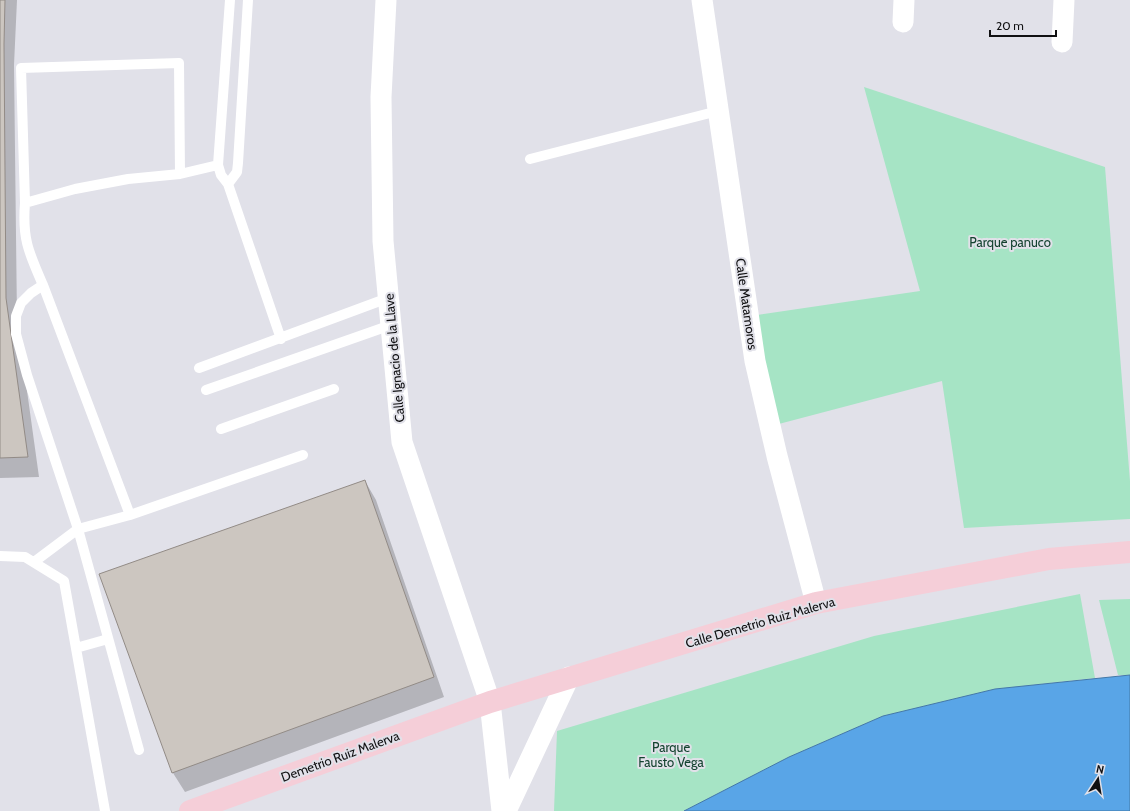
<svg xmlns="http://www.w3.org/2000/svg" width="1130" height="811" viewBox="0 0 1130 811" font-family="Cabin,sans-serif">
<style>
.green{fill:#a6e4c5}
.water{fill:#59a5e7;stroke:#4378a7}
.shadow{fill:#0003}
.building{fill:#ccc6c0;stroke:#928b86}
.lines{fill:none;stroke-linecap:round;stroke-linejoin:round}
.service{stroke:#fff;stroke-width:10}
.minor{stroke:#fff;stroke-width:21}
.secondary{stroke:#f5ced8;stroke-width:22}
.labels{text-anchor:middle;stroke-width:4;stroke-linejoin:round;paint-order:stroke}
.park-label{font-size:13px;fill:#144330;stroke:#e1e1e9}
.street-label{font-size:13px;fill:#101012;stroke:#e1e1e9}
</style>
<rect width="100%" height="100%" fill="#e1e1e9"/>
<path class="green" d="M864 87 1105 167 1130 481V519L964 528 942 381 775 425 757 315 920 291Z
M1080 594 1095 678 995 689 883 716 789 757 684 811H554L557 731 874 636Z
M1130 599V675H1118L1099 600Z"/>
<path class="water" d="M1130 675V811H684L789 757 883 716 995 689Z"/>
<path class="shadow" d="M0 0H17L14 65 17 319 39 477 0 478Z
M365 481 376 500 444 697 185 792 173 773 101 574Z"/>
<path class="building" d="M0 0H5L4 44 6 298 28 457 0 458Z
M365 480 434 677 172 773 99 574Z"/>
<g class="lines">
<path class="service" d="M230 0 218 165 221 175 228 184 237 172 238 163 248 0
M530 159 718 111
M228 184 281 339
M25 203 75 189 128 179 180 174 218 165
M43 285 31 293 21 303 16 316V334L27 375 78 529 139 750
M199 368 388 298
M206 390 391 325
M221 429 334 389
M130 515 43 285C29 253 22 239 25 203L21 68 179 63 180 174
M0 556 25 557 64 581 105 811
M34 562 78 529 130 515 303 455
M76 648 108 639"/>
<path class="minor" d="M386 0 381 97 383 241 402 442 490 702 502 811
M702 0 755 361 777 456 816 603
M903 22 904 0
M1062 42 1064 0
M506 811 569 677"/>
<path class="secondary" d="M190 811 490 702 816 603 1049 559 1130 552"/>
</g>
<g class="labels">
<g class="park-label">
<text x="1010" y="247">Parque panuco</text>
<text x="671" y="752">Parque<tspan x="671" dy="15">Fausto Vega</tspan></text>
</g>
<g class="street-label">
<text transform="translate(747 304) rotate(82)" y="5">Calle Matamoros</text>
<text transform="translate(394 358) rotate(-95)" y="5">Calle Ignacio de la Llave</text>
<text transform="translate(760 622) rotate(-16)" y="5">Calle Demetrio Ruiz Malerva</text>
<text transform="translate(340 756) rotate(-20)" y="5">Demetrio Ruiz Malerva</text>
</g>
</g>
<g transform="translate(1098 779) rotate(12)" stroke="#e1e1e9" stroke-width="3" paint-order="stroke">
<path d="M0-3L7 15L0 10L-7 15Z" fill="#101012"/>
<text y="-6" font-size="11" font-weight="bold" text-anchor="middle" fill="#101012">N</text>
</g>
<path d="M990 30v6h66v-6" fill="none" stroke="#101012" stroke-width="2"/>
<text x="996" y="30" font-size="12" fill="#101012" stroke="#e1e1e9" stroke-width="3" paint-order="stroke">20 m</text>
</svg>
